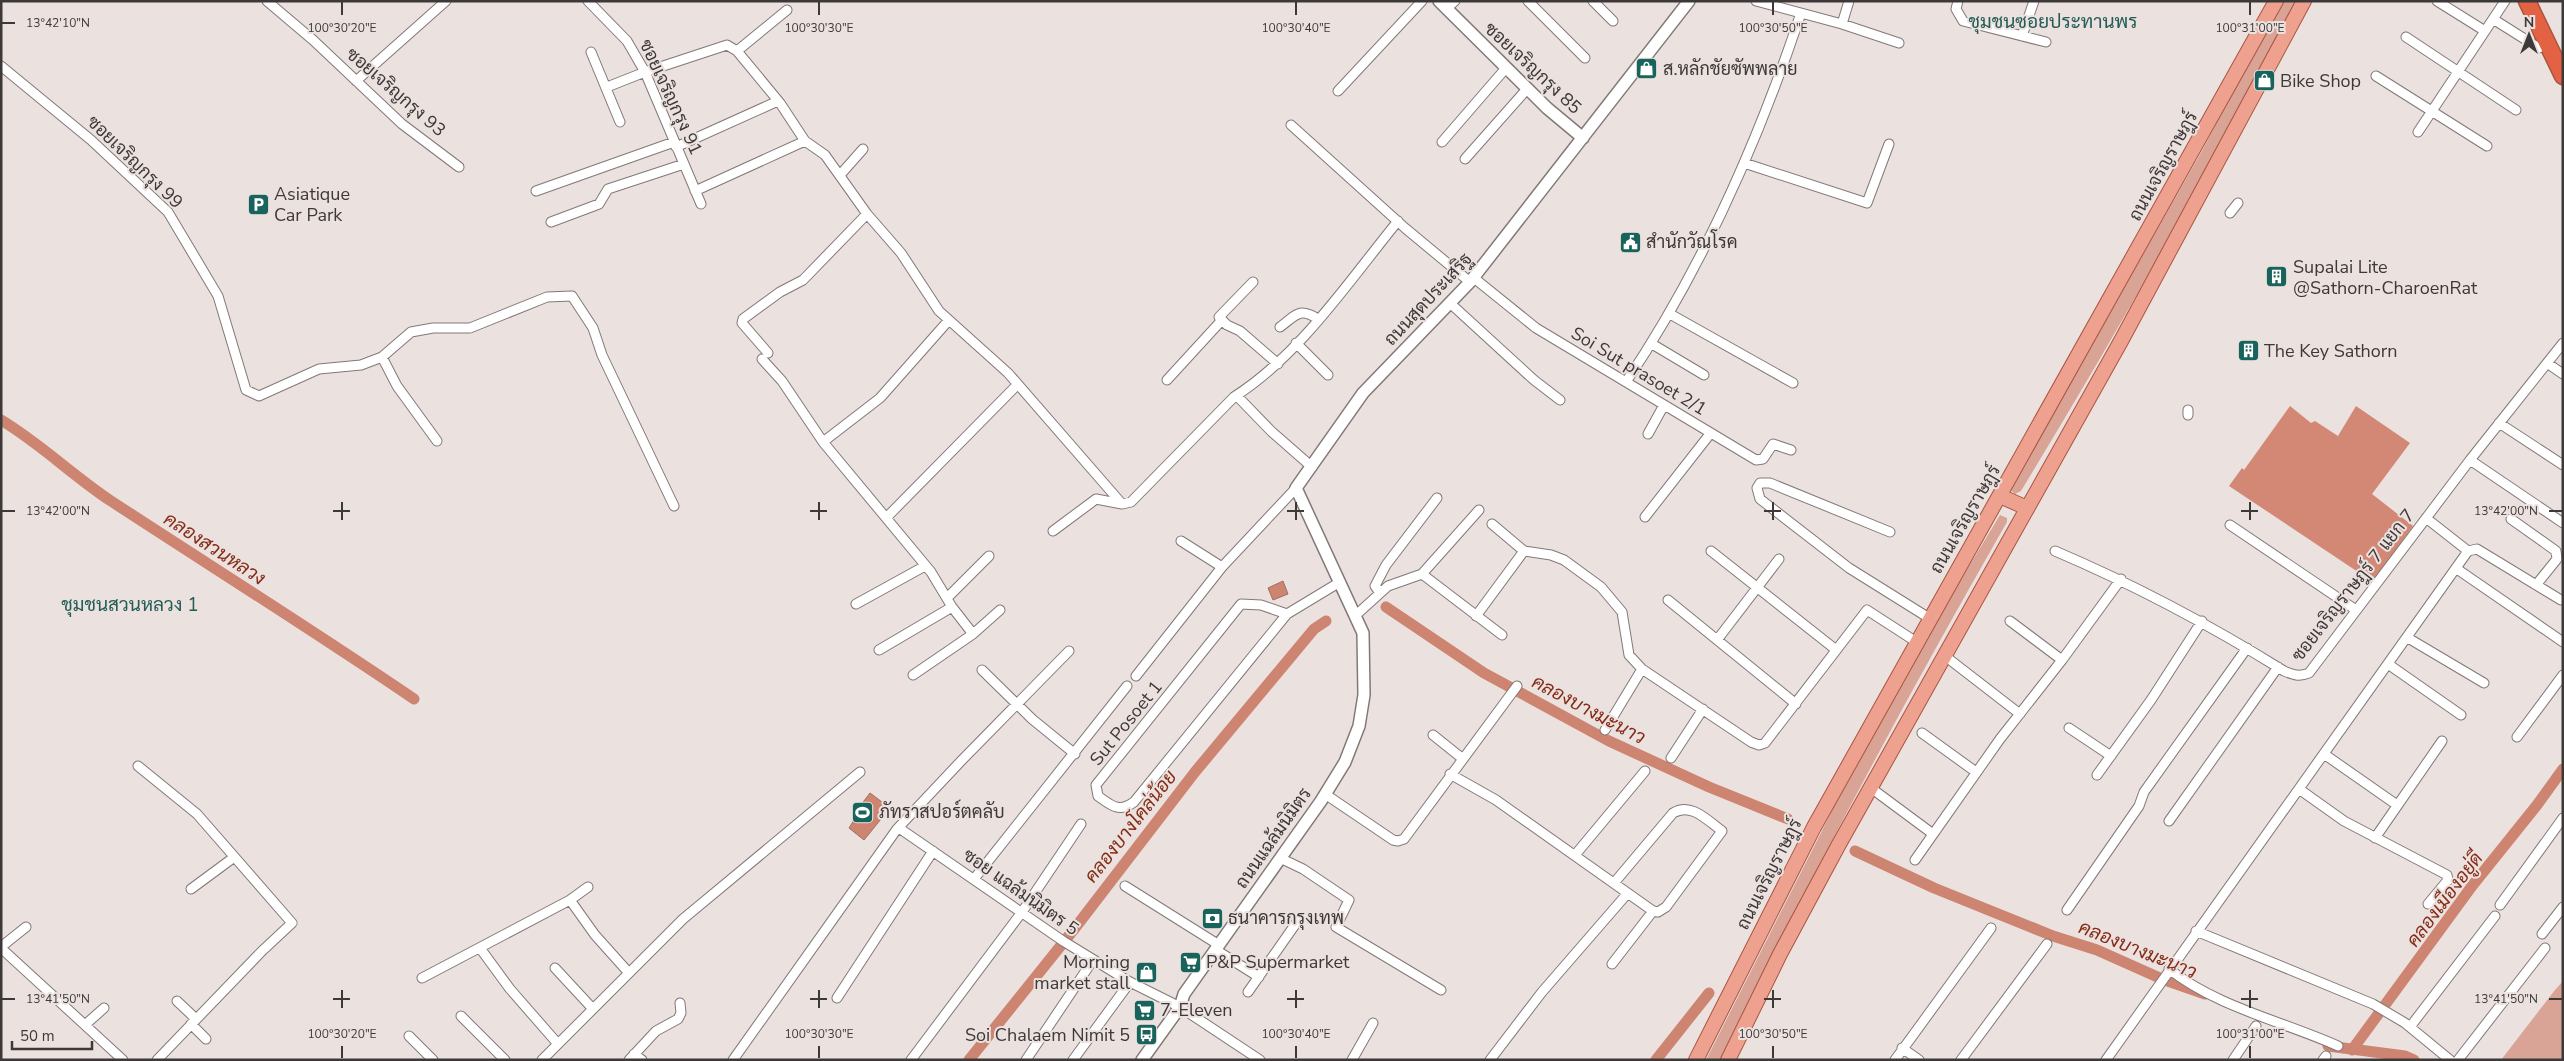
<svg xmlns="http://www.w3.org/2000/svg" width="2564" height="1061" viewBox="0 0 2564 1061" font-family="'Nunito Sans',Sarabun,sans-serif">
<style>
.green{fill:#d9a396}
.forest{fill:#d28875}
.water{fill:#cd8471;stroke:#a26e60}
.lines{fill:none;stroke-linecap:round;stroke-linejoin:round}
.canal{stroke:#cd8471;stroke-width:11}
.minor-casing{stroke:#827977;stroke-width:11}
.tertiary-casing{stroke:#827977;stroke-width:14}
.primary-casing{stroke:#a95440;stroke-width:16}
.motorway-casing{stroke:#a95440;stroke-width:19}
.minor{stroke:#fff;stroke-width:9}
.tertiary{stroke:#fff;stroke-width:11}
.primary{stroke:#eea18f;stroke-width:14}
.motorway{stroke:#e36244;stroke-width:16}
.ticks{fill:none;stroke:#3d3938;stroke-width:2}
.labels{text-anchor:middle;stroke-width:4;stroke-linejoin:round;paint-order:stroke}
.street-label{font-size:18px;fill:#3d3938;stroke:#ebe1df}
.poi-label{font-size:18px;fill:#3d3938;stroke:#ebe1df;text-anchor:start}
.neighbourhood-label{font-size:19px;fill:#245d56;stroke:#ebe1df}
.water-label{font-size:19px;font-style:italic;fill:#852c17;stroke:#ebe1df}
.ticks-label{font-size:12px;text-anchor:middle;fill:#3d3938;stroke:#ebe1df;stroke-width:4;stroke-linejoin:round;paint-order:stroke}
</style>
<rect width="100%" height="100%" fill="#ebe1df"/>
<path class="green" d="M2281 1H2297C2211 168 2118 331 2021 491L2015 494 2009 489 2202 151Z
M2000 515 2007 518V522C1906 698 1810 877 1722 1060H1706L1834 807 1948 601Z
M2563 981V1060H2501L2555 990Z"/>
<path class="forest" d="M2290 406 2311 423 2315 421 2338 436 2356 406 2410 443 2372 494 2413 526 2373 582 2229 486 2242 468 2244 470Z"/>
<path class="water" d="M1283 581 1288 594 1273 600 1268 588Z
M870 793 890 808 864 840 849 828 856 817 854 814Z"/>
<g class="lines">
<path class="canal" d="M1 420C41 444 73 476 111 501 212 567 314 631 414 699
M1386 607 1484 673 1609 741 1709 787 1788 819
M1855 851 1934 888 2053 936 2097 950 2162 979 2205 994
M2328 1046 2405 1056 2414 1060
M2352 1050 2472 886 2537 805 2563 769
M969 1060 1075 928 1195 772 1314 629 1326 621
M1656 1060 1709 993"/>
<defs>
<path id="minor" d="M267 1 313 40 402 124 459 167
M588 1 627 41 645 72 701 204
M1528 1 1585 58
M1593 1 1613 21
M1756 1 1842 24 1899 43
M1958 1 1956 9 1963 21 2046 42
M2437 1 2485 31
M1446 9 1455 1
M787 10 737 51 780 103 805 141 825 155 867 214 901 253 939 311 1008 373 1122 504
M2493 19 2539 48
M1842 24 1849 1
M2022 36 2034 1
M2406 37 2516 110
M591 52 620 122
M1 66 91 140 168 212 218 296 246 390 259 396 319 369 361 365 382 357 411 332 433 328H470L547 297 572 296 593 328 602 355 674 506
M2376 76 2487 146
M356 81 446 1
M607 87 645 72 727 45 737 51
M1338 91 1422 1
M1291 125 1405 228 1470 282
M2418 132 2505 1
M1442 142 1506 68
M676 147 778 101
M1465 159 1527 89
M1744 163 1867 203 1889 144
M840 175 863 149
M536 191 674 142
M695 191 805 141
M2230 213 2238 203
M551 222 599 204 608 189 684 164
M1474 278 1536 328 1756 460 1763 459 1773 444 1791 450
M1253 282 1219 317 1227 325 1240 331 1278 364
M1451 304 1534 380 1560 400
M1670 314 1793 383
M1280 327C1296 315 1299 307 1318 319
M1296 343 1328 375
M1652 344 1704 375
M768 353 742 323 743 319 780 292 803 280 867 214
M382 357 397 386 437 441
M762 359 782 381 823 442 931 572 952 607 973 634 913 675
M2547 363 2563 374
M1167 380 1222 320
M1626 382C1702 269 1758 142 1801 13
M1237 396 1272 432 1312 467
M2188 415V410
M2499 423 2563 465
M1648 434 1664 405
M823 442 880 398 949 320
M2470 460 2563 523
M1479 510 1422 574 1502 635
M887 517 1017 385
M1645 517 1710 434
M2426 518 2468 551 2477 549 2561 600
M2511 519 2556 551 2557 559 2536 585
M1492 524 1524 551 1551 555 1564 560 1601 587 1622 612 1629 655 1642 669 1751 742 1759 745 1765 743 1867 610 1918 643
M2230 525 2356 610
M1053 531 1096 499 1122 504 1131 502 1234 397C1301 354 1348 282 1398 221
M1890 532 1770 483H1760L1757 488 1760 499 1849 568 1929 618
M1181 541 1222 567
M1711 551 1835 649
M2055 551C2135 585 2210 625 2284 671 2294 675 2299 677 2309 673L2470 460 2563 343
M2457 569 2563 642
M1380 593 1375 586 1386 565 1437 498
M947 598 989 556
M1668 600 1796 704
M856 604 925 566
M1287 614 1261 605 1241 604 1096 785 1098 796C1112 806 1119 813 1134 802L1287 614 1340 582
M1356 615 1388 586 1422 574
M1476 616 1524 551
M2010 621 2062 660
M973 634 1000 610
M2408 638 2484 683
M1717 640 1779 559
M879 650 952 607
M1945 656 2020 714
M2388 664 2461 715
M982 670 1032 719 1075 754
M1136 676 1222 567 1296 488
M2069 728 2111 756
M1605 730 1642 669
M1922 733 1976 772
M1433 735 1463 759
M2517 737 2563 675
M2324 754 2397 805
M1671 758 1703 709
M138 766 197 814 292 923 262 951 157 1060
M1450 774 1496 800 1653 911 1658 912 1666 907 1722 831C1707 820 1691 802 1673 813L1614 883
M2097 775 2151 700 2202 621
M1871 788 1933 834
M2299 789 2344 821 2447 875 2448 880 2428 904
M1325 794 1393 840 1398 841 1404 839 1517 686
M2169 821 2278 667
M899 828 1063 941 1130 982 1180 1007 1260 1060
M2375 838 2442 741
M1575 855 1645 771
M1280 858 1303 869 1349 900 1336 927 1441 990
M1915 860 2000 739 2062 660 2121 579
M974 879 1127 686
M1125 886 1219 945
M191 889 233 858
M570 900 595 935 629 973
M2500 905 2563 818
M2067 910 2139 806 2144 792 2247 648
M2196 931 2373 1004 2405 1023 2450 1060
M2542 934 2563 907
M1 947 26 927
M1 948 123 1060
M480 948 510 989 558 1044
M1216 950 1259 977
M1612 964 1653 911
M555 968 593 1009
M2169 969C2217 1007 2282 1021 2338 1046
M422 978 570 900 588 887
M1248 992 1299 919
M837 998 933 851
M177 1001 196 1019
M461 1016 505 1060
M86 1024 104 1008
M191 1024 206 1039
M2410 1027 2495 916
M409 1036 433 1060
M1902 1048 1919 1060
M634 1054 642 1060
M542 1060 683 919 860 772
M629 1060 656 1031 678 1019 681 1013 680 1003
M733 1060 897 829 962 760 1069 651
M911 1060 1022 912 1081 824
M1026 1060 1093 960
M1073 1060 1130 982
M1352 1060 1373 1023
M1490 1060 1542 992 1627 894
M1895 1060 1991 928
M1961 1060 2047 944
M2106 1060 2468 551
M2233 1060 2256 1026
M2323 1060 2326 1056
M2458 1060 2545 948"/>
<path id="tertiary" d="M1439 1 1547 108 1583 138
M1142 1060 1180 1007 1184 994 1321 801 1345 762 1359 726 1364 695 1363 633 1296 488 1363 393 1470 282 1689 1"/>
<path id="primary" d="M2000 496 2027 508
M1696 1060 1814 827 2276 1
M1728 1060 1780 954 1838 846 2121 341 2304 1"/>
<path id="motorway" d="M2527 1 2563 76"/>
</defs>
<use href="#minor" class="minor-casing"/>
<use href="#tertiary" class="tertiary-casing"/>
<use href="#primary" class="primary-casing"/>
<use href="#motorway" class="motorway-casing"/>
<use href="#minor" class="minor"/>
<use href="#tertiary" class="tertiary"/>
<use href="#primary" class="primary"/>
<use href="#motorway" class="motorway"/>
</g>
<path class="ticks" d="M342 2V15M819 2V15M1296 2V15M1773 2V15M2250 2V15M2 23H15M342 502V520M819 502V520M1296 502V520M1773 502V520M2250 502V520M2 511H15M333 511H350M810 511H827M1287 511H1304M1764 511H1781M2241 511H2258M2549 511H2562M342 990V1008M819 990V1008M1296 990V1008M1773 990V1008M2250 990V1008M2 999H15M333 999H350M810 999H827M1287 999H1304M1764 999H1781M2241 999H2258M2549 999H2562M342 1046V1058M819 1046V1058M1296 1046V1058M1773 1046V1058M2250 1046V1058"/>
<defs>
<symbol id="shop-square" viewBox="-11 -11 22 22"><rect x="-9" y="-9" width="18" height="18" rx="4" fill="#18635b" stroke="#ebe1df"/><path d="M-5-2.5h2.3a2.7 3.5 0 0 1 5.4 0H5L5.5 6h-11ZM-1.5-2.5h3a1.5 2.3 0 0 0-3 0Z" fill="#fff"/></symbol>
<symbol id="parking-square" viewBox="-11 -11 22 22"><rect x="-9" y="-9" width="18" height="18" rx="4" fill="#18635b" stroke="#ebe1df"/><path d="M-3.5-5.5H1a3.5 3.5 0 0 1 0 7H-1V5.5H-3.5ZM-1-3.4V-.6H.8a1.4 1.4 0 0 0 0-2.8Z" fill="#fff"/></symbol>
<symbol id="civic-square" viewBox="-11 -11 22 22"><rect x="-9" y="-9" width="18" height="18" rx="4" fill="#18635b" stroke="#ebe1df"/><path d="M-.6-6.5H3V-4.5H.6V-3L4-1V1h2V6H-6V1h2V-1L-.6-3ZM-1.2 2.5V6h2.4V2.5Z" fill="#fff"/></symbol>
<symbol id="building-square" viewBox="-11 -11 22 22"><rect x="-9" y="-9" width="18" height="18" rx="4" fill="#18635b" stroke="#ebe1df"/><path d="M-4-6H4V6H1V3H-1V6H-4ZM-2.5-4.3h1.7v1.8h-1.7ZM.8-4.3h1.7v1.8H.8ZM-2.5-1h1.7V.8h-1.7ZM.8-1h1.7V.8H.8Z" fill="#fff"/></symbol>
<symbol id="stadium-square" viewBox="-11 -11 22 22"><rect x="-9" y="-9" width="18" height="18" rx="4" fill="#18635b" stroke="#ebe1df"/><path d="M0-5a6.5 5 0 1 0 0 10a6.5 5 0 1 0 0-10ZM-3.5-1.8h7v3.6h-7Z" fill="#fff"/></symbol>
<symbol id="bank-square" viewBox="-11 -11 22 22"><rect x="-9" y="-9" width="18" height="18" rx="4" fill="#18635b" stroke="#ebe1df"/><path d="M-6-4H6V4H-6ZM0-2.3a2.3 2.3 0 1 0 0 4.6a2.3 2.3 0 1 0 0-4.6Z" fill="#fff"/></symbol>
<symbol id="supermarket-square" viewBox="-11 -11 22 22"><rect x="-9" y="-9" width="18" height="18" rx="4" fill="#18635b" stroke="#ebe1df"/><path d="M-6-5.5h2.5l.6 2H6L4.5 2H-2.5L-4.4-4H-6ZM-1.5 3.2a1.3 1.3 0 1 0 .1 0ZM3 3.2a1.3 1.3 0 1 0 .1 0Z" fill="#fff"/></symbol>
<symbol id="bus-square" viewBox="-11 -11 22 22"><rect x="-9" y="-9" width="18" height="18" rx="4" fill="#18635b" stroke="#ebe1df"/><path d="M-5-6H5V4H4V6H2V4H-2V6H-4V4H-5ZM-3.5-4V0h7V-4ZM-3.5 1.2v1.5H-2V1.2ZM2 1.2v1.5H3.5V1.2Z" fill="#fff"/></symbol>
</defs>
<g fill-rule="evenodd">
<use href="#shop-square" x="1634" y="56" width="25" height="25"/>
<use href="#shop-square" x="2252" y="68" width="25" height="25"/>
<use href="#parking-square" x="246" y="192" width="25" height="25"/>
<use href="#civic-square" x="1618" y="230" width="25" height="25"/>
<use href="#building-square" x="2264" y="264" width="25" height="25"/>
<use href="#building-square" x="2236" y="338" width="25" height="25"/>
<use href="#stadium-square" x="850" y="800" width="25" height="25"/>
<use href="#bank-square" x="1200" y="906" width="25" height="25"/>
<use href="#supermarket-square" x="1178" y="950" width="25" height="25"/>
<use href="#shop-square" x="1134" y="960" width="25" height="25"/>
<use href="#supermarket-square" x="1132" y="998" width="25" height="25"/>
<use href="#bus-square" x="1134" y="1022" width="25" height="25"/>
</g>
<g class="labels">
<g class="street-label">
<text transform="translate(1533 68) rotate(43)" y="6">ซอยเจริญกรุง 85</text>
<text transform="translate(396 92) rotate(41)" y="6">ซอยเจริญกรุง 93</text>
<text transform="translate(671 97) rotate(65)" y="6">ซอยเจริญกรุง 91</text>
<text transform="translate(135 162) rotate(44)" y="6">ซอยเจริญกรุง 99</text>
<text transform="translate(2163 166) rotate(-61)" y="6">ถนนเจริญราษฎร์</text>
<text transform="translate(1428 299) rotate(-47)" y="6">ถนนสุดประเสริฐ</text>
<text transform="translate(1639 371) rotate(31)" y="6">Soi Sut prasoet 2/1</text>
<text transform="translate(1965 519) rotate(-60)" y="6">ถนนเจริญราษฎร์</text>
<text transform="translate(2353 585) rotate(-52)" y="6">ซอยเจริญราษฎร์ 7 แยก 7</text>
<text transform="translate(1126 723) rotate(-51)" y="6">Sut Posoet 1</text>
<text transform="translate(1273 838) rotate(-55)" y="6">ถนนแฉล้มนิมิตร</text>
<text transform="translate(1769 874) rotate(-63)" y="6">ถนนเจริญราษฎร์</text>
<text transform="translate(1021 892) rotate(35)" y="6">ซอย แฉล้มนิมิตร 5</text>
</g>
<g class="poi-label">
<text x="1663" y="75">ส.หลักชัยซัพพลาย</text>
<text x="2280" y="87">Bike Shop</text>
<text x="274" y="200">Asiatique<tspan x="274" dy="21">Car Park</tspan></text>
<text x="1646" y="248">สำนักวัณโรค</text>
<text x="2293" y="273">Supalai Lite<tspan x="2293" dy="21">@Sathorn-CharoenRat</tspan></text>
<text x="2264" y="357">The Key Sathorn</text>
<text x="879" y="818">ภัทราสปอร์ตคลับ</text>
<text x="1228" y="924">ธนาคารกรุงเทพ</text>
<text x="1130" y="968" text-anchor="end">Morning<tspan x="1130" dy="21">market stall</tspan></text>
<text x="1206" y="968">P&amp;P Supermarket</text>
<text x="1160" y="1016">7-Eleven</text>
<text x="1130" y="1041" text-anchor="end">Soi Chalaem Nimit 5</text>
</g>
<g class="neighbourhood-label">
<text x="2053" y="28">ชุมชนซอยประทานพร</text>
<text x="130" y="611">ชุมชนสวนหลวง 1</text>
</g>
<g class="water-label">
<text transform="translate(215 548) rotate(33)" y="7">คลองสวนหลวง</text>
<text transform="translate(1589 709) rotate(28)" y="7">คลองบางมะนาว</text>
<text transform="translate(1130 826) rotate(-52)" y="7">คลองบางโคล่น้อย</text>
<text transform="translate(2444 899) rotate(-53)" y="7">คลองเมืองอยู่ดี</text>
<text transform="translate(2138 949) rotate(22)" y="7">คลองบางมะนาว</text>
</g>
</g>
<g class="ticks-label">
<text x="58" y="27">13°42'10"N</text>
<text x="342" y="32">100°30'20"E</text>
<text x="819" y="32">100°30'30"E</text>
<text x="1296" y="32">100°30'40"E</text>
<text x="1773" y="32">100°30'50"E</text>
<text x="2250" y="32">100°31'00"E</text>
<text x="58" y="515">13°42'00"N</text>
<text x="2506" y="515">13°42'00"N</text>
<text x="58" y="1003">13°41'50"N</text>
<text x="2506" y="1003">13°41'50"N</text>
<text x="342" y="1038">100°30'20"E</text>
<text x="819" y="1038">100°30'30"E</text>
<text x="1296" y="1038">100°30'40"E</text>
<text x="1773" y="1038">100°30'50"E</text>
<text x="2250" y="1038">100°31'00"E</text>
</g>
<rect width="2564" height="1061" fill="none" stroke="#3d3938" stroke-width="5"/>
<g transform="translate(2529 35)" stroke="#ebe1df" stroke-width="4" paint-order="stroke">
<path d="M0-4L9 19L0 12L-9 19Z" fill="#3d3938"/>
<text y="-8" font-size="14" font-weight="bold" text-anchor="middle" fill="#3d3938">N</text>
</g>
<path d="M12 1041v8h80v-8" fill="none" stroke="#3d3938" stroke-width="2.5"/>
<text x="20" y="1041" font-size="15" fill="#3d3938" stroke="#ebe1df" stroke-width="4" paint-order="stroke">50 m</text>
</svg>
